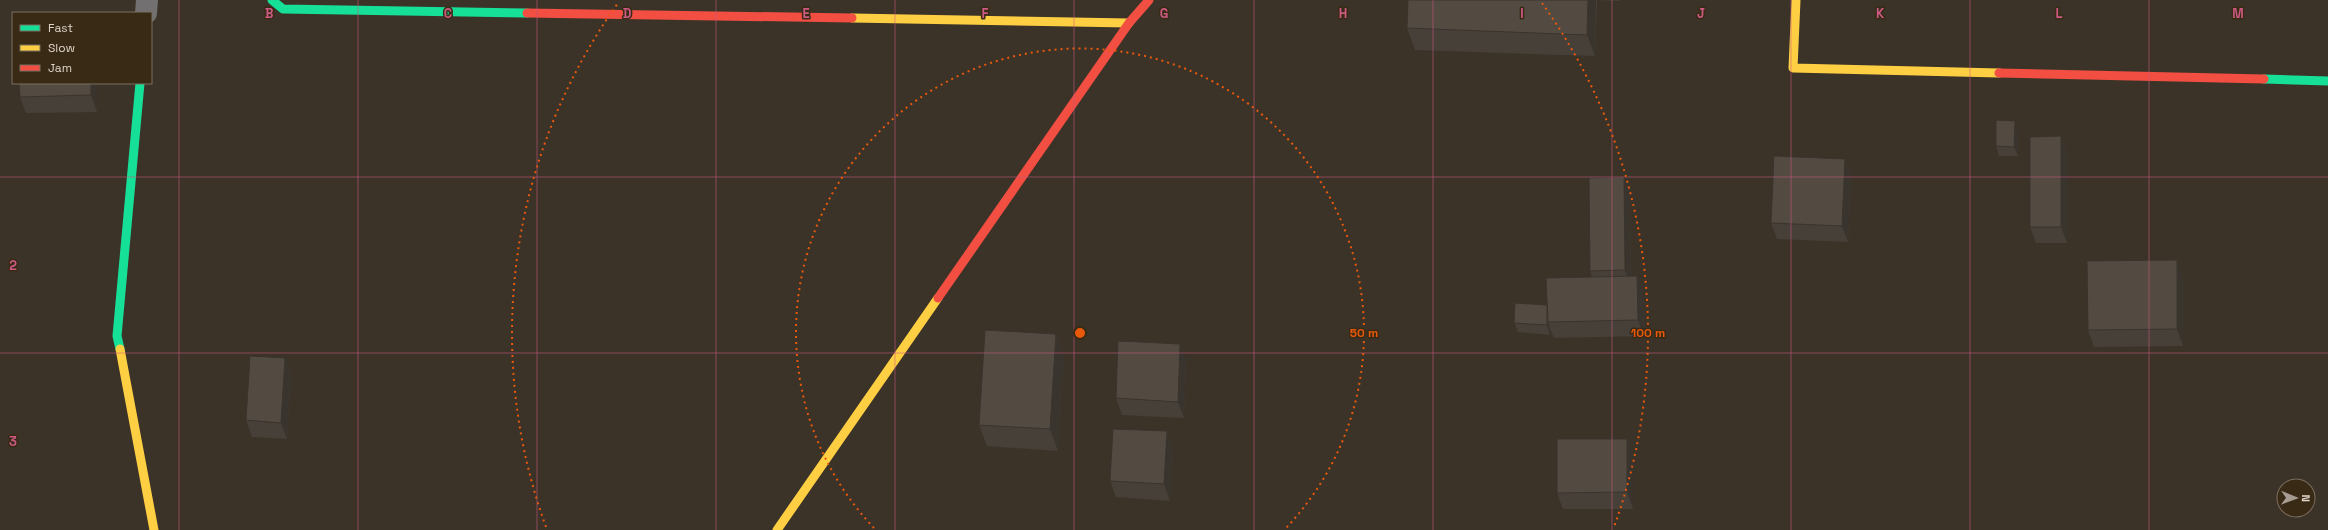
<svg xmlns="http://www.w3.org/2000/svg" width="2328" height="530" viewBox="0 0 2328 530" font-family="'Space Grotesk',sans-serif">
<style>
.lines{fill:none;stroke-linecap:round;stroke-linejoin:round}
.street{stroke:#727070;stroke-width:22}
.fast{stroke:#16e098;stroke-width:9}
.slow{stroke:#ffcf43;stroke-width:9}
.jam{stroke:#f24e42;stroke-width:9}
.wall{fill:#474039}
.shaded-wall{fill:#3a342e}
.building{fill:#534b42;stroke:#3a342e}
.grid{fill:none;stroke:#cc5a82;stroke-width:1;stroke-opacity:0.55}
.ring{fill:none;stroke:#e8590c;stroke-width:2;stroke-dasharray:2 4}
.grid-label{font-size:13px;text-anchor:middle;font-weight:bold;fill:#cc5a82;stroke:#392a16;stroke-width:3;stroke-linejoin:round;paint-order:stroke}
.centre{fill:#e8590c;stroke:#392a16;stroke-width:2}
.ring-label{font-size:12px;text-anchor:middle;font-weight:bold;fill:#e8590c;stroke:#392a16;stroke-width:3;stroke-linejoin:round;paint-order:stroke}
</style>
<rect width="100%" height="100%" fill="#3c3328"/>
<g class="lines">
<path class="street" d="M146 13 147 0"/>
<path class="fast" d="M272 0 283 9 527 13
M2264 79 2328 81
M120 349 117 336 140 83"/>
<path class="slow" d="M1796 0 1793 68 1999 73
M852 18 1129 23
M120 349 154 530
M777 530 938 298"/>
<path class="jam" d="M527 13 852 18
M1999 73 2264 79
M938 298 1129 23 1149 0"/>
</g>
<path class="wall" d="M1408 0H1620V1L1597 0 1595 56 1415 50 1407 28Z
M97 83V112L26 113 20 97Z
M2018 130V156H1999L1996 146Z
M2061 136 2067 153V243H2036L2030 227Z
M1845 159 1851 176 1848 242 1777 239 1771 223Z
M1624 177 1630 194 1631 276H1637L1643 293 1644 336 1554 338 1550 329V335L1518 332 1514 323 1547 305 1592 277 1590 271Z
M2183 277V346L2094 347 2088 330Z
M1056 334 1064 356 1058 451 987 446 979 425Z
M1180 344 1186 361 1184 418 1122 415 1116 398Z
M285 358 291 375 287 439 252 437 246 420Z
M1167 431 1173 448 1170 501 1116 497 1110 481Z
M1627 439 1633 455V509H1563L1557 493Z"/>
<path class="shaded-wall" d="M1588 0H1596L1595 56 1587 35Z
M91 83H97V112L91 95Z
M2015 121 2018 130V156L2014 147Z
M2061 136 2067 153V243L2061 227Z
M1845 159 1851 176 1848 242 1842 226Z
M1624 177 1630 194 1631 287 1625 270Z
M2177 260 2183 277V346L2177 329Z
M1637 276 1643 293 1644 336 1638 320Z
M1548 305V322L1550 329V335L1547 325Z
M1056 334 1064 356 1058 451 1050 429Z
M1180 344 1186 361 1184 418 1178 402Z
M285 358 291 375 287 439 281 423Z
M1167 431 1173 448 1170 501 1164 484Z
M1627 439 1633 455V509L1627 492Z"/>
<path class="building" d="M1408 0H1588L1587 35 1407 28Z
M12 26H13V51H12Z
M19 83H91V95L20 97Z
M1996 120 2015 121 2014 147 1996 146Z
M2061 136V227H2030V137Z
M1774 156 1845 159 1842 226 1771 223Z
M1624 177 1625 270 1590 271 1589 178Z
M2177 260V329L2088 330 2087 261Z
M1637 276 1638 320 1548 322 1546 278Z
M1515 303 1547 305V325L1514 323Z
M985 330 1056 334 1050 429 979 425Z
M1118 341 1180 344 1178 402 1116 398Z
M250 356 285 358 281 423 246 420Z
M1113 429 1167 431 1164 484 1110 481Z
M1557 439H1627V492L1557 493Z"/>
<path class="grid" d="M179 0V530M358 0V530M537 0V530M716 0V530M895 0V530M1074 0V530M1254 0V530M1433 0V530M1612 0V530M1791 0V530M1970 0V530M2149 0V530M0 177H2328M0 353H2328"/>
<g class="ring">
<path d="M874 528A284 284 0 1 1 1286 528"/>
<path d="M546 527A568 568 0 0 1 618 3M1542 3A568 568 0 0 1 1614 527"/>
</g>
<g class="grid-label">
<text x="269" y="18">B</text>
<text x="448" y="18">C</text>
<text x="627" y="18">D</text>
<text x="806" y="18">E</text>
<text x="985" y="18">F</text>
<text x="1164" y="18">G</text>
<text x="1343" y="18">H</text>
<text x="1522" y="18">I</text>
<text x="1701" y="18">J</text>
<text x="1880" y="18">K</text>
<text x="2059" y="18">L</text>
<text x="2238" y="18">M</text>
<text x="13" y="270">2</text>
<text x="13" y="446">3</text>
</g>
<circle cx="1080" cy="333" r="6" class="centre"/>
<g class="ring-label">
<text x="1364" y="337">50 m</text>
<text x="1648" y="337">100 m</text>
</g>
<rect x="12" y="12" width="140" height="72" fill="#392a16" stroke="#7b6e5e"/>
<rect x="20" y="25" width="20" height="6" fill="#16e098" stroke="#7b6e5e"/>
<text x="48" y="32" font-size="12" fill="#dfd5c9">Fast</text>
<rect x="20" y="45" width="20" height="6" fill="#ffcf43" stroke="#7b6e5e"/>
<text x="48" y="52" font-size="12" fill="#dfd5c9">Slow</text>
<rect x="20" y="65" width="20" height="6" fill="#f24e42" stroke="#7b6e5e"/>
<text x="48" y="72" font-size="12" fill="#dfd5c9">Jam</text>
<g transform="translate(2296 498) rotate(91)"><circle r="19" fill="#392a16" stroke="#7b6e5e"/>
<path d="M0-3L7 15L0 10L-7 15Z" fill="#a69c91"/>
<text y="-6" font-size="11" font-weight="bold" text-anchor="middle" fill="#dfd5c9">N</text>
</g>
</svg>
